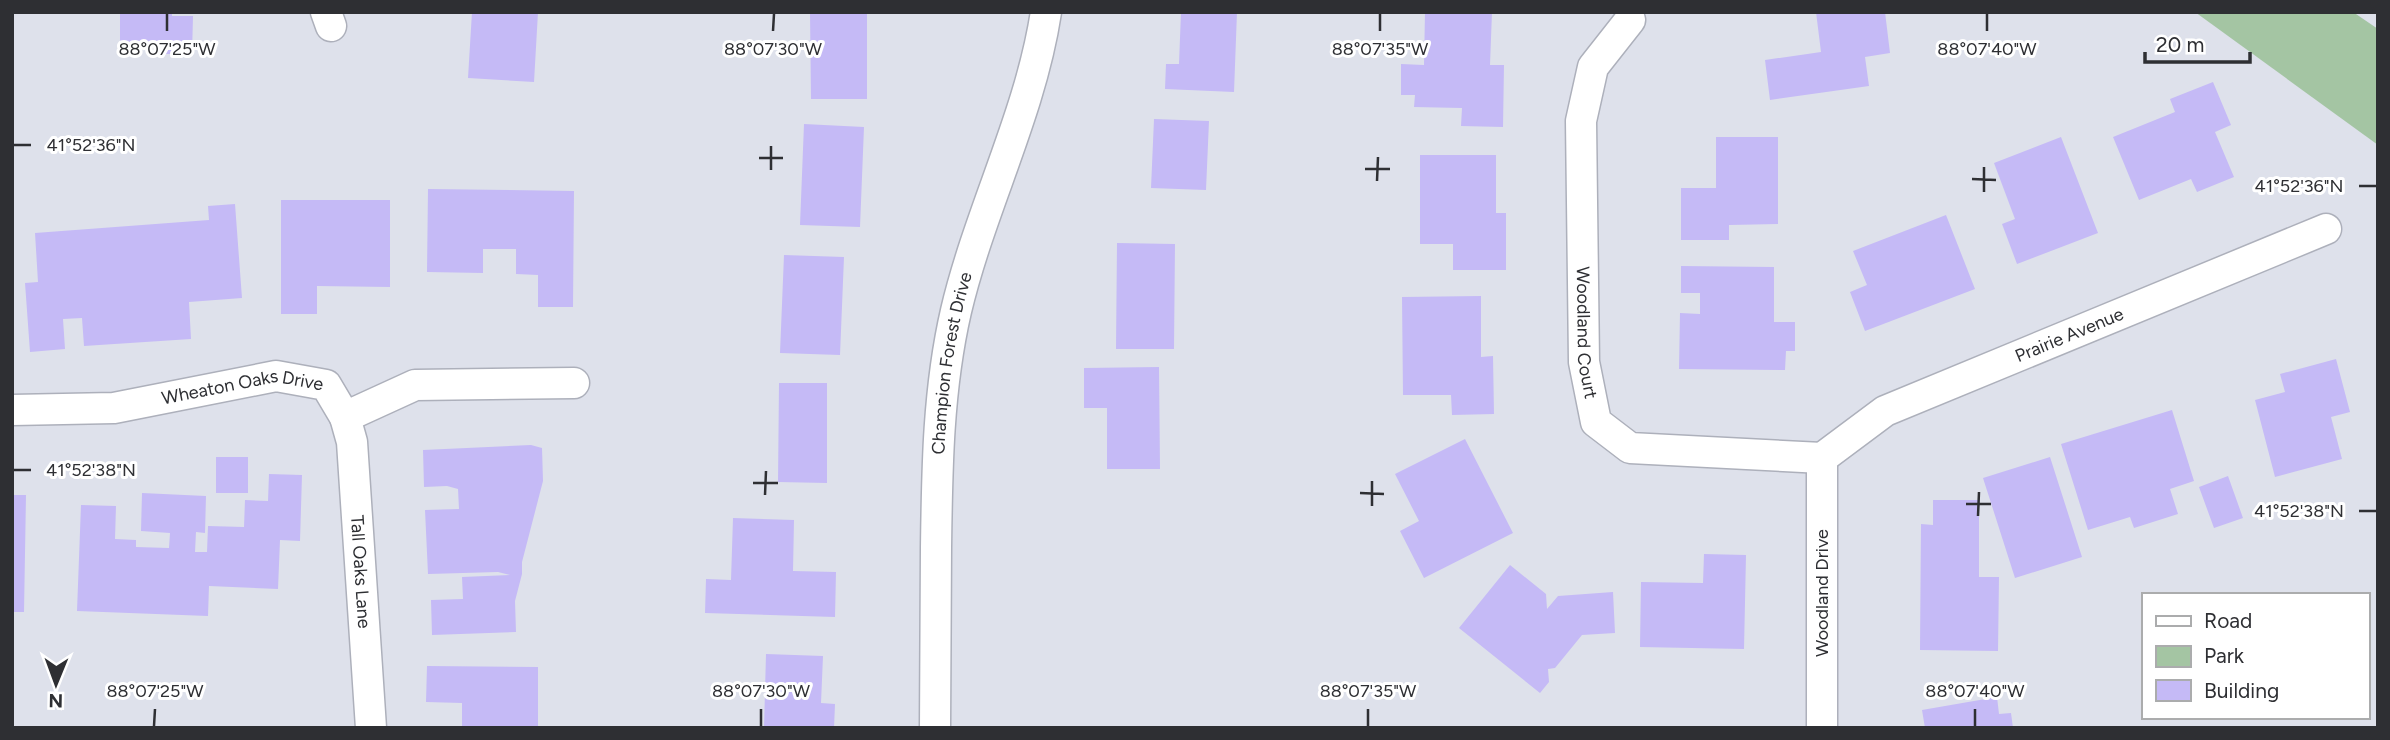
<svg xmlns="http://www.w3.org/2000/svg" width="2390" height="740" viewBox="0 0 2390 740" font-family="Figtree,sans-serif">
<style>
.green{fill:#a4c5a3}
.building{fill:#c5baf6}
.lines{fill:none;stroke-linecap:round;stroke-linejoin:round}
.minor-casing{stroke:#adb0bb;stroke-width:33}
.minor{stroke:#fff;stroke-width:30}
.ticks{fill:none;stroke:#2e2f33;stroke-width:2.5}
.labels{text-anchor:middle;stroke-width:6;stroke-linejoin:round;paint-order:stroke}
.street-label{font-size:18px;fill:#2e2f33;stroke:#fff}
.ticks-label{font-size:18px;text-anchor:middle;fill:#2e2f33;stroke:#fff;stroke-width:6;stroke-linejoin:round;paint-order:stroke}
</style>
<rect width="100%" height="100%" fill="#dee1eb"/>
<path class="green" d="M2195 12H2353L2378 29V145Z"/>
<path class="building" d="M120 12H172V16H193L192 54H162V43H120Z
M472 12H538L534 82 468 78Z
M810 12H867V99H811Z
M1181 12H1237L1234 92 1165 89 1166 64H1179Z
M1425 12H1492L1490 65H1504L1503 127 1461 126 1462 108 1414 107 1415 95H1401V64L1424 65Z
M1816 12H1885L1890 53 1865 57 1869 86 1770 100 1765 60 1821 52Z
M2213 82 2231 125 2215 132 2234 177 2197 192 2191 179 2139 200 2113 137 2175 112 2170 99Z
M1154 119 1209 121 1206 190 1151 188Z
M804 124 864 127 860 227 800 225Z
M1716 137H1778V224L1729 225V240H1681V188H1716Z
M2061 137 2098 233 2017 264 2002 224 2015 219 1994 163Z
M1420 155H1496V213H1506V270H1453V244H1420Z
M428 189 574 191 573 307H538V275L516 274V249H483V273L427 272Z
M281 200H390V287L317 286V314H281Z
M235 204 242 298 189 302 191 339 84 346 82 318 63 319 65 349 30 352 25 283 38 282 35 233 209 220 208 206Z
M1946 215 1975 289 1865 331 1850 292 1867 285 1853 251Z
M1117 243 1175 244 1174 349H1116Z
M784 255 844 257 840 355 780 353Z
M1681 266 1774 267V322H1795V351H1786L1785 370 1679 369 1680 313 1700 314V293H1681Z
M1481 296V357L1493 356 1494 414 1452 415 1451 395H1403L1402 297Z
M2336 359 2350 412 2331 417 2342 459 2275 477 2255 400 2285 392 2280 374Z
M1159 367 1160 469H1107V408H1084V368Z
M779 383H827V483L778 482Z
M2172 410 2194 481 2170 489 2178 514 2134 528 2130 517 2088 530 2061 444Z
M1465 439 1513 533 1424 578 1400 531 1419 521 1395 474Z
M531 445 542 448 543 481 522 562V574L515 601 516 632 432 635 431 600 463 599 462 577 510 575 498 572 428 574 425 510 459 509 458 489 447 486 424 487 423 450Z
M216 457H248V493H216Z
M2050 457 2082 557 2015 578 1983 478Z
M269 474 302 475 300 541 280 540 278 589 209 586 208 616 77 611 81 505 116 506 115 539 136 540V547L169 548 170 533 141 531 142 493 206 496 205 533 196 532 195 552H207L208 526 244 527 245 500 268 501Z
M2228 476 2243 518 2214 528 2199 487Z
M12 495H26L24 612H12Z
M1933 500H1979V577H1999L1998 651 1920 650 1921 524 1933 525Z
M733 518 794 520 793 571 836 572 835 617 705 613 706 579 731 580Z
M1704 554 1746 555 1744 649 1640 647 1641 582 1703 583Z
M1510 565 1546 594 1547 609 1558 596 1613 592 1615 633 1582 635 1555 668 1548 669 1549 682 1540 693 1459 628Z
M766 654 823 656 821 703 835 704 834 728H764Z
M427 666 538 667V728H462V703L426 702Z
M1997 697 1999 714 2011 713 2013 728H1925L1922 710Z"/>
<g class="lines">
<defs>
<g id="minor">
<path d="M326 12 331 26"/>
<path id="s1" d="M1630 20 1593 67 1581 121 1584 362 1596 422 1630 448 1822 458"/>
<path id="s2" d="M12 410 114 408 276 376 326 385 345 417 415 385 574 383"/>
<path id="s3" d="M345 417 352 442 371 728"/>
<path id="s4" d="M1822 458 1885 411 2326 229"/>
<path id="s5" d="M935 728C935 668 936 608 936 548 937 468 938 389 956 311 980 209 1030 116 1046 12"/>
<path d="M1822 728V458"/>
</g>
</defs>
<use href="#minor" class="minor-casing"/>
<use href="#minor" class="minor"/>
</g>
<path class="ticks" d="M167 31V14M773 31 774 14M1380 31V14M1987 31V14M14 145H31M759 158H783M1365 169H1390M771 170V146M1972 179 1996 180M1377 181 1378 157M2359 186H2376M1984 192V167M14 470H31M753 483H778M1360 493 1384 494M765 495 766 471M1966 504H1991M1372 506V481M2359 511H2376M1978 516 1979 492M154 726 155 709M761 726V709M1368 726V709M1975 726V709"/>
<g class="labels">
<g class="street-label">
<text dy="6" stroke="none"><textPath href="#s1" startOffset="327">Woodland Court</textPath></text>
<text dy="6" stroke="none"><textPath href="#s4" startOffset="278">Prairie Avenue</textPath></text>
<text dy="6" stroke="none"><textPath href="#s5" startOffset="366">Champion Forest Drive</textPath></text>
<text dy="6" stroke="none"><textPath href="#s2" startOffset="233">Wheaton Oaks Drive</textPath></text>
<text dy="6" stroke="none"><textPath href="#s3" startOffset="156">Tall Oaks Lane</textPath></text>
<text transform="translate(1822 593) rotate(-90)" y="6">Woodland Drive</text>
</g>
</g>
<g class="ticks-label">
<text x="167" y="55">88°07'25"W</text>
<text x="773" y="55">88°07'30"W</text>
<text x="1380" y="55">88°07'35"W</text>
<text x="1987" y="55">88°07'40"W</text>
<text x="91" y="151">41°52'36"N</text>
<text x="2299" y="192">41°52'36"N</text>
<text x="91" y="476">41°52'38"N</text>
<text x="2299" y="517">41°52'38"N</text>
<text x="155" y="697">88°07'25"W</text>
<text x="761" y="697">88°07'30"W</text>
<text x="1368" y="697">88°07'35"W</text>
<text x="1975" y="697">88°07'40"W</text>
</g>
<rect width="2390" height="740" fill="none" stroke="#2e2f33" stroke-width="28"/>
<rect x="2142" y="593" width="228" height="126" fill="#ffffff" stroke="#abacad" stroke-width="2"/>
<rect x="2156" y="616" width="35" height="10" fill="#ffffff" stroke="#abacad" stroke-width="2"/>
<text x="2204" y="628" font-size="21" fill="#2e2f33">Road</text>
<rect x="2156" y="646" width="35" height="21" fill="#a4c5a3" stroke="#abacad" stroke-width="2"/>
<text x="2204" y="663" font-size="21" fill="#2e2f33">Park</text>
<rect x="2156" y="680" width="35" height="21" fill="#c5baf6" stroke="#abacad" stroke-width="2"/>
<text x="2204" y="698" font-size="21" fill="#2e2f33">Building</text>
<g transform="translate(56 684) rotate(181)" stroke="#ffffff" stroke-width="5" paint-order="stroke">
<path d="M0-5L12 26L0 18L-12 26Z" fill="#2e2f33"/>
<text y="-10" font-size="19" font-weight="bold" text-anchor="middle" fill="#2e2f33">N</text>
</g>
<path d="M2145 52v10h105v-10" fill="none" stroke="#2e2f33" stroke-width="3.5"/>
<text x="2156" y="52" font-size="21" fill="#2e2f33" stroke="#ffffff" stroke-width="5" paint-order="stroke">20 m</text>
</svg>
